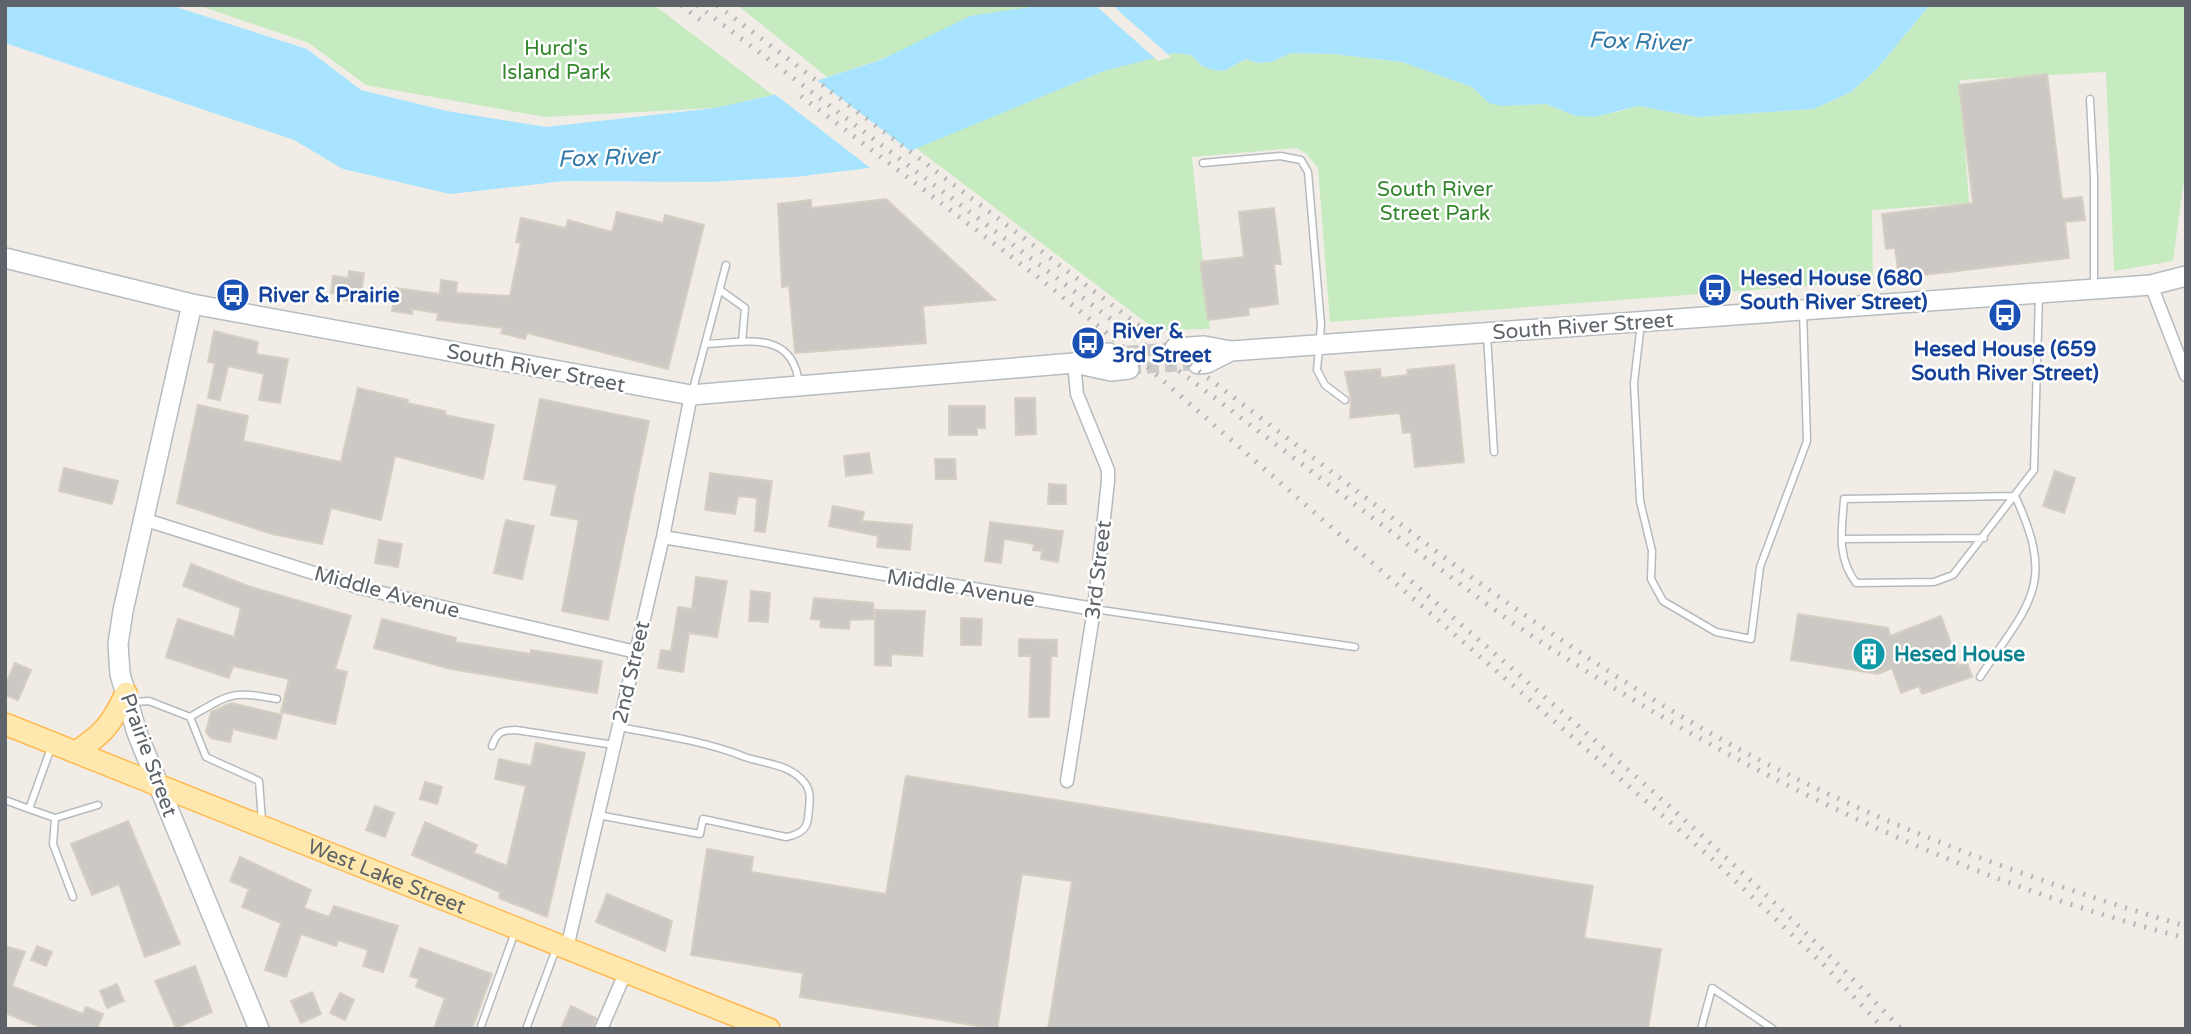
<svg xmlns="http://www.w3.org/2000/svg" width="2191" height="1034" viewBox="0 0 2191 1034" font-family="'Varela Round',sans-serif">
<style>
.green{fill:#c6ebc0}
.water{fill:#a8e4ff}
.pier{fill:#f1ede6}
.building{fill:#ccc8c3;stroke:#d7cec3;stroke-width:2}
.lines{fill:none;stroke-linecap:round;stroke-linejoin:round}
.street-tunnel{stroke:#cccac6;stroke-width:12;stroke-dasharray:12 6;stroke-linecap:butt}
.lane-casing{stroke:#b6babe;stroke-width:9}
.street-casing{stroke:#b6babe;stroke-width:15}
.secondary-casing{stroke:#b7bcc1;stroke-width:22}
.primary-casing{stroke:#ffb951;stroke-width:24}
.lane{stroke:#fff;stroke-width:6}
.street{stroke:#fff;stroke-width:12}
.secondary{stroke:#fff;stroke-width:19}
.primary{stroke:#ffe8ad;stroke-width:21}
.rail{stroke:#b5b6b7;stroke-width:5;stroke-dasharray:2 9;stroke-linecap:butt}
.labels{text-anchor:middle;stroke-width:5;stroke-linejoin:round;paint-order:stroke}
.park-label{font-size:21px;fill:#34872d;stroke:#fff}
.transit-label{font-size:21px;font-weight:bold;fill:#164399;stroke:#fff;text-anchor:start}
.street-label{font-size:21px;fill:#5d6368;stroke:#fff}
.culture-label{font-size:21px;font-weight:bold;fill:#0d838f;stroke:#fff;text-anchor:start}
.water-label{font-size:23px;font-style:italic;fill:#357ba9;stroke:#fff}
</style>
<rect width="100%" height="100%" fill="#f1ede6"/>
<path class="green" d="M197 5H654L773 95 715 108 545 117 366 85 309 43Z
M737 5H1044L827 77Z
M1930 5H2186V165L2173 261 2114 271 2106 72 1960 80 1969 203 1872 210 1873 281 1330 322 1318 168 1306 153 1296 148 1192 157 1210 329 1156 330 916 148 1104 71 1174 53 1191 55 1202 66 1213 70 1224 71 1247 59 1258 63 1271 62 1291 53 1333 54 1402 62 1472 87 1489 103 1501 106 1546 104 1576 116 1618 112 1638 106 1698 117 1814 109 1851 92 1876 70Z"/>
<path class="water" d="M5 5H170L307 49 361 90 447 111 546 127 715 108 773 95 883 59 970 16 1044 5H1930L1876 70 1851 92 1814 109 1698 117 1638 106 1595 117 1576 116 1546 104 1501 106 1489 103 1472 87 1402 62 1333 54 1291 53 1271 62 1258 63 1246 59 1224 71 1213 70 1202 66 1191 55 1174 53 1104 71 869 168 795 177 709 182 565 181 450 194 343 169 294 140 5 43Z"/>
<path class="pier" d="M1095 5H1112L1171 57 1158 61Z
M814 78 913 153 873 170 772 92Z"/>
<path class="building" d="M2047 74 2062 199 2082 197 2085 220 2065 222 2069 258 1899 278 1895 248 1886 249 1882 214 1973 203 1959 85Z
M886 199 995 300 923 306 926 343 795 353 789 286 782 287 778 204 811 200V208Z
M1274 208 1281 264H1274L1278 304 1248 308 1249 315 1208 320 1200 262 1244 257 1239 212Z
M617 212 663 223 665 215 704 225 668 369 527 333 525 339 501 333 503 328 437 320 438 313 412 309V314L392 311 396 288 440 294 441 280 457 282 456 293 510 296 521 243 516 242 521 218 566 228 568 220 612 232Z
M349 271 364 273 360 302 343 300 344 294 331 293 333 276 348 278Z
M214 331 258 342 256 354 288 359 280 403 259 400 264 374 228 366 220 400 208 398 215 363 208 362Z
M1454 365 1464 462 1415 467 1411 432 1403 433 1400 413 1350 418 1351 400 1345 372 1380 369 1381 378 1408 375 1407 370Z
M358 388 408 400 407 403 445 411V415L494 425 483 479 395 456 381 520 331 508 322 544 272 534 177 503 198 405 248 416 243 441 341 462Z
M1015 398H1035L1036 434 1016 435Z
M540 399 649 421 608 620 562 611 579 520 551 515 557 485 524 479Z
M949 406H985V428H977V435H949Z
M869 453 872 473 846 476 844 456Z
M935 459H955L956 479H936Z
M64 468 118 481 112 504 59 491Z
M2055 471 2075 478 2064 513 2043 506Z
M710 473 772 481 765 532 755 531 757 498 738 496 735 514 705 510Z
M1049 484 1066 485V504H1048Z
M833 506 864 512 862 521 912 525 910 550 877 547 878 536 829 526Z
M506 520 534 526 522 579 494 573Z
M990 522 1063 531 1058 562 1041 559 1042 551 1033 550 1034 544 1004 539 1001 563 985 561Z
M379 540 402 544 398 567 375 563Z
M191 564 248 586 351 616 335 669 347 672 335 724 281 712 289 679 233 666 229 678 166 657 178 619 234 637 241 608 183 586Z
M696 577 727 581 717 637 689 633 683 672 658 668 661 650 671 651 678 607 692 609Z
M751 591 770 593 768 622 749 621Z
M814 598 873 603 874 619 850 620 849 629 820 627 821 620 811 619Z
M875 610 925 611 922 656 891 654V666L875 665Z
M1798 614 1888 628 1890 636 1941 616 1959 666 1967 663 1972 677 1922 694 1919 686 1901 693 1892 668 1878 674 1791 660Z
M961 618 982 619 981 645H961Z
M382 619 456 638 455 642 531 654V650L602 661 597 693 451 669 374 648Z
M1019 639 1057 640V656H1051L1049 717H1029L1031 656H1019Z
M15 663 31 670 18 700 5 695V686Z
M231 703 282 715 276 739 233 729 230 742 211 738 206 732 211 712Z
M536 743 585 753 547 917 499 898 500 892 412 855 425 822 477 845 474 853 507 866 526 786 495 779 499 759 531 766Z
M906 776 1593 886 1584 938 1661 949 1648 1029H1048L1072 881 1022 874 997 1029 800 997 803 973 691 955 707 849 753 857 751 872 886 894Z
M425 782 442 787 437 804 420 799Z
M375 806 394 813 385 837 366 830Z
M128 821 180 944 145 957 119 884 92 895 71 844Z
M240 857 311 890 304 908 329 917 334 906 398 926 383 972 363 966 368 950 338 940 336 946 301 934 286 977 265 970 281 923 242 907 249 889 230 881Z
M607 894 672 921 665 951 596 922Z
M5 946 25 952 12 986 83 1014 86 1007 103 1014 97 1029H45L5 1013Z
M37 946 52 952 46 966 31 960Z
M420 948 492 974 472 1029H434L445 998 416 987 419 979 410 976Z
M195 966 212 1012 176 1028 155 981Z
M117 984 124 1001 107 1008 100 991Z
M312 992 321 1014 301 1023 291 1001Z
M340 993 354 1000 345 1020 330 1013Z
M571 1006 596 1018 592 1029H561Z"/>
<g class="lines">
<path class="street-tunnel" d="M1109 353 1175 348
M1129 369 1198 364"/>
<defs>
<path id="lane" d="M2090 99 2094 178V287
M1203 163 1280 156 1301 160 1308 172 1321 325 1317 370 1325 385 1345 400
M720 290 745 308 742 342
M1641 323 1634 383 1640 501 1652 551 1651 579 1663 601 1716 632 1751 639 1760 567 1807 441 1803 311
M1487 335 1494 452
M707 344C747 342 793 330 799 384
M692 393 726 265
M1842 539 1984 538
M1094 609 1355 647
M1980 677C2029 603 2057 586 2015 496L1844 499C1842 530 1836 556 1856 583L1934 582 1953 575 2034 470 2039 295
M133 702 149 701 190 717 206 757 259 781 262 821
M190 717C230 694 231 690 277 699
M492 746C497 732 501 730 516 730L614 745
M5 800 29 809 51 748
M29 809 55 818 98 805
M598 815 700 834 703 819 786 837C797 835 807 831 808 818 809 806 813 792 804 782 789 764 766 764 745 757 704 741 662 735 618 727
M55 818 53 844 73 897
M480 1029 515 932
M526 1029 556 949
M1701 1029 1712 988 1773 1029"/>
<path id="street" d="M2151 285 2186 375
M143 519 361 588 636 652
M663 537 1094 609
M1067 781 1094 609 1108 481V470L1077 394 1074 363
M567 948 663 537 691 395
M601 1029 626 971"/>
<path id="secondary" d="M5 258 192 304 691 395 1074 363 1109 353
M192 304 123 611 118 644 120 674 137 733 259 1029
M1175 348 1204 346 1231 351 2151 285 2186 276
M1079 364 1111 371 1129 369
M1198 364 1207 363 1231 351"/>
<g id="primary">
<path id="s1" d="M5 724 769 1029"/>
<path d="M76 752C103 734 112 724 126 693"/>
</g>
</defs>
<use href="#lane" class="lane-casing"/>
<use href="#street" class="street-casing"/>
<use href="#secondary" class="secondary-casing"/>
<use href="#primary" class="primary-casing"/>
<use href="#lane" class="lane"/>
<use href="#street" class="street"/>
<use href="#secondary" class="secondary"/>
<use href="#primary" class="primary"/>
<path class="rail" d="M681 5 703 22
M697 5 1427 559C1463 586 1500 615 1538 640 1737 770 1954 879 2186 938
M717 5 1457 567C1552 635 1648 701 1752 756 1890 829 2036 882 2186 926
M801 96 1043 281 1137 358 1709 856 1823 964 1884 1029
M1403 574C1572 722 1746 865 1901 1029"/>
</g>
<defs>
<symbol id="bus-disc" viewBox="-11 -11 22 22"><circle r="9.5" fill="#1a4fb4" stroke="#fff"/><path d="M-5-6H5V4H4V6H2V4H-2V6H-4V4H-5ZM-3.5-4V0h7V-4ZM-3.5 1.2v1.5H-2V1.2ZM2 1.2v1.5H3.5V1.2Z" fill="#fff"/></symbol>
<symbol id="building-disc" viewBox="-11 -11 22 22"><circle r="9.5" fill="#0f9aa8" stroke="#fff"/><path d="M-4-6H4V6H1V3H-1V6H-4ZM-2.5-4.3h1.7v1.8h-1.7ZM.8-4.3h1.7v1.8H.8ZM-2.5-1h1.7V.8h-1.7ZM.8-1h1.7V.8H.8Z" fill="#fff"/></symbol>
</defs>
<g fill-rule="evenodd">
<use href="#bus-disc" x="1696" y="271" width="38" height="38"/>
<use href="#bus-disc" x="214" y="276" width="38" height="38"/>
<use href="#bus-disc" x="1986" y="296" width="38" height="38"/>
<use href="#bus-disc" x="1069" y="324" width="38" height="38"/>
<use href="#building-disc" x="1850" y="635" width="38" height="38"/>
</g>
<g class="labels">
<g class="park-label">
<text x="556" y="55">Hurd's<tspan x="556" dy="24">Island Park</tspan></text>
<text x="1435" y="196">South River<tspan x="1435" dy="24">Street Park</tspan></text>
</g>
<g class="transit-label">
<text x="1740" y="285">Hesed House (680<tspan x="1740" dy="24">South River Street)</tspan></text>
<text x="258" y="302">River &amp; Prairie</text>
<text x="1112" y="338">River &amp;<tspan x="1112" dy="24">3rd Street</tspan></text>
<text x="2005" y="356" text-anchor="middle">Hesed House (659<tspan x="2005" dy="24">South River Street)</tspan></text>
</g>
<g class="street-label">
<text transform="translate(1583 326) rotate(-4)" y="7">South River Street</text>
<text transform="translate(536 368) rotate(11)" y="7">South River Street</text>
<text transform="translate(1098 570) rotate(-83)" y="7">3rd Street</text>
<text transform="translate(961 588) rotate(9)" y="7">Middle Avenue</text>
<text transform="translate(387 592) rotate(15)" y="7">Middle Avenue</text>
<text transform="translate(631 672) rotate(-77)" y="7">2nd Street</text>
<text transform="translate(149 755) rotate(70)" y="7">Prairie Street</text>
<text dy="7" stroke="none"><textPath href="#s1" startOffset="411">West Lake Street</textPath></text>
</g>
<g class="culture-label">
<text x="1894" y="661">Hesed House</text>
</g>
<g class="water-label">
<text transform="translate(1639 41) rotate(2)" y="8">Fox River</text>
<text transform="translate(608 157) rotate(-2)" y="8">Fox River</text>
</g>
</g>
<rect width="2191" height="1034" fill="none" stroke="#5d6368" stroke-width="14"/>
</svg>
